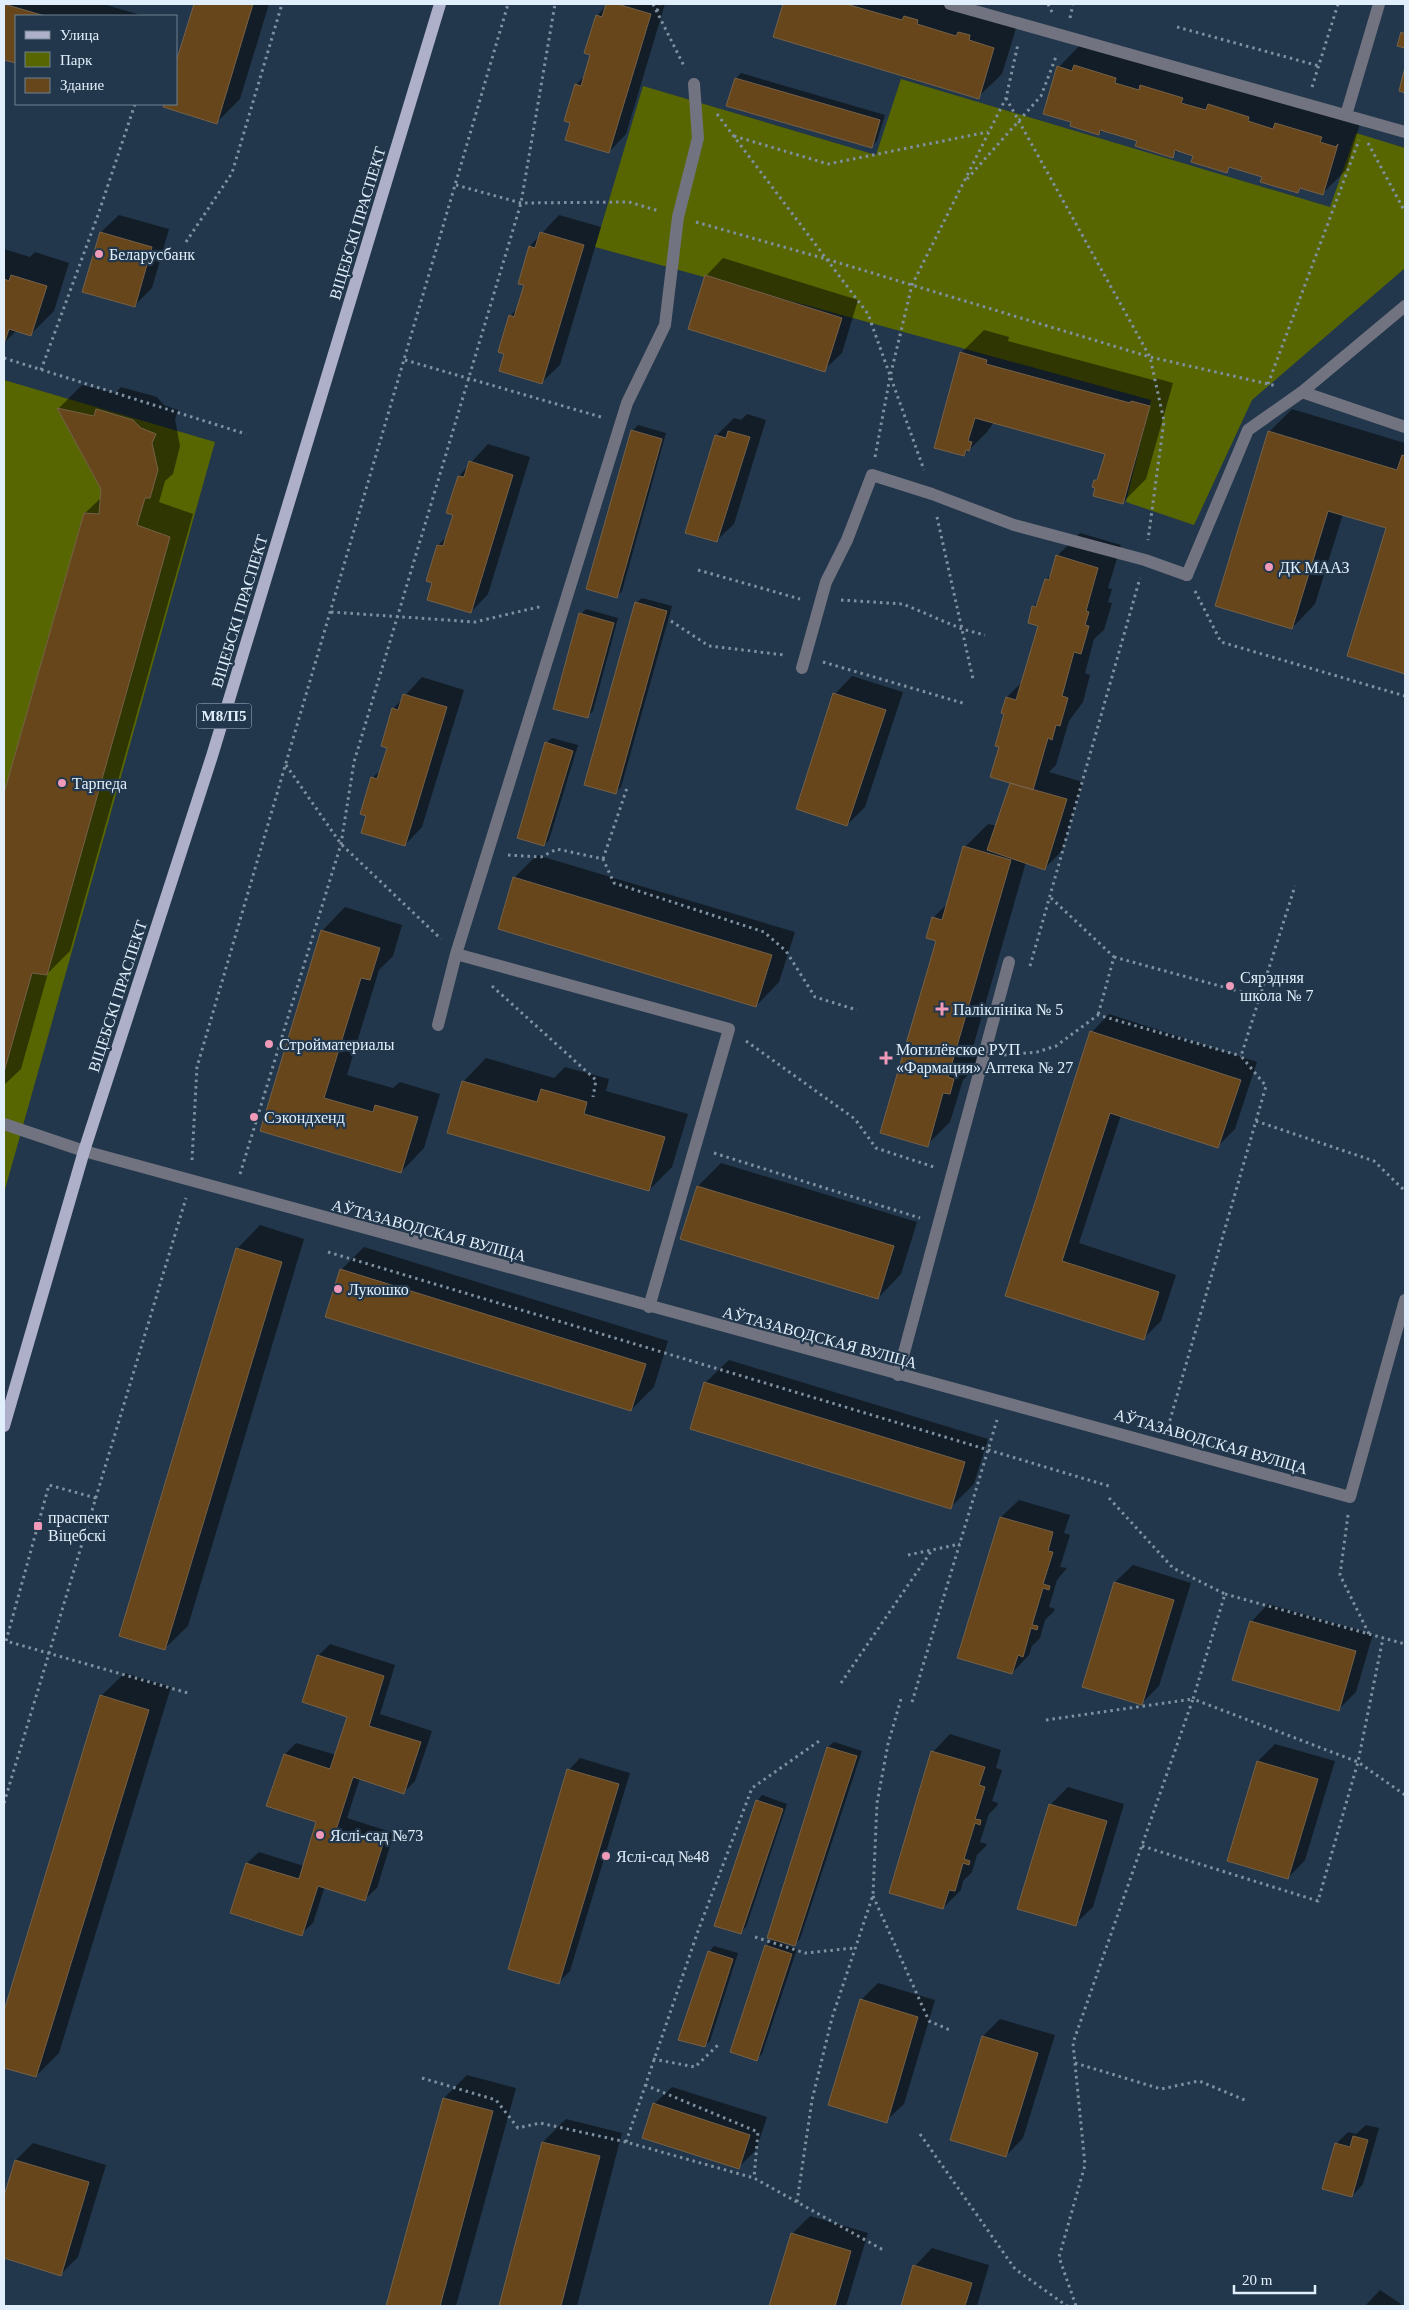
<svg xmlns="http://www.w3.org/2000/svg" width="1409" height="2310" viewBox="0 0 1409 2310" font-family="Georgia,serif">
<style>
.green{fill:#586602}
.shadow{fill:#0007}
.building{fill:#67461c;stroke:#756148}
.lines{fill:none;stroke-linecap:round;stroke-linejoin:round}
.path{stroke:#7f91a1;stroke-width:3;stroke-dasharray:2.5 4;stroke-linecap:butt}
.service{stroke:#727380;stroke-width:12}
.minor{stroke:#727380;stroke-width:12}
.primary{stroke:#aeafc9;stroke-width:12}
.poi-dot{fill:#ef9ab8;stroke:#22374b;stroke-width:2}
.labels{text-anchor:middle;stroke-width:4.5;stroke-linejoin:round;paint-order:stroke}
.shield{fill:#22374b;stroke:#a8b8c7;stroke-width:1}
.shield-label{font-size:15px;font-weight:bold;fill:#e1effc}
.street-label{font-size:16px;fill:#e1effc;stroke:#22374b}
.poi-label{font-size:16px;fill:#e1effc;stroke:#22374b;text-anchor:start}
</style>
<rect width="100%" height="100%" fill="#22374b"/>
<path class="green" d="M901 79 1330 207 1356 133 1405 148V268L1252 400 1194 525 1126 502 1151 400 595 247 643 86 876 155Z
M4 380 215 442 4 1193Z"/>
<path class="shadow" d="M4 4H103L144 16H16V62L4 58Z
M195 4H269L240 99 217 122 164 106 165 104H176V66Z
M607 4H665L626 134 609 152 572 122 576 85 585 75 592 54 597 16Z
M784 4H947L1017 25 1002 74 978 97 774 37Z
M1082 43 1360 124 1346 170 1322 194 1302 188 1298 192 1263 176 1231 166 1226 172 1195 155 1178 150 1172 156 1138 140 1103 130 1099 134 1072 121 1059 67Z
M741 73 885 115 877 141 871 147 736 79Z
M119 215 169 229 152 288 134 306 84 291 101 232Z
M559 215 601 227 560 365 542 382 505 353 510 316 519 307 525 285 530 246Z
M4 249 30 257 35 252 69 263 54 311 31 334 17 330 4 343Z
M723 258 858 300 842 353 824 370 706 276Z
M984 330 1009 337 1008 341 1153 380 1155 378 1173 383 1146 479 1122 503 1097 488 1095 480 1100 476 1106 453 994 422 987 432 964 455 961 353Z
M82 385 115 393 121 387 157 397 164 405 178 410 175 419 180 446 173 474 165 481 159 502 193 514 70 951 48 973 21 1069 4 1085V797L85 513 102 497V489L59 408Z
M1292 409 1405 443V673L1348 655 1387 528 1343 514 1315 604 1292 628 1269 432Z
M747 414 766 420 734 524 716 541V436L734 418 741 420Z
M638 425 666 433 622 591 616 597 632 431Z
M488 444 530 457 488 594 471 612 434 582 438 545 448 536 454 514 459 476Z
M1080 533 1121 545 1108 588 1112 589 1108 602 1112 603 1104 630 1094 639 1085 673 1090 675 1083 702 1069 721 1056 765 1049 772 1083 782 1062 851 1045 868 1026 862 971 1054 977 1056 973 1070 963 1080 950 1122 927 1145 937 940 933 918 948 903 965 847 988 824 997 826 1011 784 1001 746 1006 713 1003 712 1007 697 1023 681 1039 625 1033 607 1040 600 1046 580 1052 573 1057 556Z
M642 598 672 606 621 787 616 792 636 603Z
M586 609 618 618 593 711 587 717 581 614Z
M852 676 903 692 865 807 847 825 835 694Z
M422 677 464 690 422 827 405 845 368 815 372 778 382 769 388 747 393 709Z
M552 738 578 745 549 840 544 845 546 743Z
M537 855 795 932 779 982 756 1006 514 878Z
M345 907 402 925 393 956 379 970 347 1075 393 1088 400 1082 440 1094 424 1148 401 1172 262 1130 322 931Z
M1109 1014 1257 1062 1235 1129 1218 1146 1121 1115 1079 1243 1176 1275 1161 1321 1143 1339 1006 1295 1092 1032Z
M486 1058 554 1078 565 1067 609 1079 606 1091 688 1114 672 1167 649 1190 463 1082Z
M721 1163 917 1222 901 1274 878 1298 698 1186Z
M260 1225 304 1239 188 1626 164 1649 237 1249Z
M364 1247 668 1341 654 1387 631 1410 341 1270Z
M729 1360 988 1439 974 1484 951 1507 705 1383Z
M1019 1500 1070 1515 1064 1533 1070 1535 1060 1567 1067 1568 1057 1580 1049 1607 1055 1609 1054 1611 1045 1620 1040 1638 1032 1646 1029 1655 1012 1673 959 1657 1001 1517Z
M1133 1565 1191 1583 1159 1686 1141 1704 1083 1686 1115 1582Z
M1268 1604 1373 1634 1356 1692 1338 1710 1251 1622Z
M330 1644 395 1665 380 1714 432 1731 415 1781 404 1792 360 1778 347 1818 394 1833 377 1888 365 1899 325 1886 313 1923 301 1934 232 1912 247 1863 259 1852 304 1866 318 1822 285 1754 296 1743 336 1755 348 1716 318 1656Z
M125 1673 171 1687 59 2053 36 2076 4 2066V2015L101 1696Z
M950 1734 1001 1750 996 1768 1002 1770 992 1801 998 1803 997 1806 989 1814 980 1842 987 1844 986 1846 977 1855 972 1872 963 1881 961 1890 943 1908 933 1752Z
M834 1742 862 1751 800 1939 794 1945 779 1940V1942L797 1949 762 2054 756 2060 766 1946 774 1938 769 1937 828 1747Z
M1275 1744 1335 1761 1305 1860 1288 1878 1258 1761Z
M580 1758 630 1773 570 1971 559 1982 569 1770Z
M1068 1787 1124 1804 1093 1907 1075 1924 1050 1805Z
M762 1795 787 1804 746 1927 740 1933 757 1801Z
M714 1946 738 1953 710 2041 704 2046 709 1952Z
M878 1983 935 2000 904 2104 886 2121 861 2000Z
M1000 2019 1055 2035 1023 2138 1006 2156 952 2139 983 2036Z
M467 2075 516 2088 456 2306H387L444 2098Z
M672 2087 767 2117 756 2150 738 2168 654 2104Z
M566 2119 622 2133 577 2306H500L543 2142Z
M1366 2125 1379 2128 1363 2184 1352 2196 1336 2144 1348 2132 1356 2134Z
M33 2143 106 2165 78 2257 61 2274 4 2257V2200L16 2160Z
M810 2216 868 2233 846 2306H770L792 2234Z
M932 2248 989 2265 977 2306H902L915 2266Z
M1380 2290 1401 2304 1400 2306H1365Z"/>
<path class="building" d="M4 4 45 16H16V63L4 60Z
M194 4H253L217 124 163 107 164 104H176V62Z
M606 4H617L651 14 609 153 565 140 570 123 564 121 575 84 581 86 590 55 584 53 596 15 602 17Z
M783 4H846L902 20 904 16 918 20 917 24 956 36 958 32 970 35 969 40 994 48 979 99 773 37Z
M1401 32 1405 34V48L1397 46Z
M1074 65 1116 78 1115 83 1139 90 1140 85 1183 98 1181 103 1206 110 1208 104 1249 117 1248 121 1273 129 1275 123 1322 137 1320 142 1336 147 1338 144 1323 195 1300 188 1298 193 1260 182 1262 177 1229 167 1227 173 1191 162 1193 156 1175 150 1173 158 1135 146 1137 141 1100 130 1099 135 1070 126 1071 122 1043 114 1057 66 1072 71Z
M1405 67V93L1399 91Z
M735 78 880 120 872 148 726 106Z
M100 232 152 247 135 307 82 292Z
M540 232 584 245 542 384 499 371 504 354 498 352 509 315 514 317 524 285 518 284 529 246 535 248Z
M11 275 47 286 31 336 9 329 4 344V279L9 281Z
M705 275 842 318 825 372 688 329Z
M960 352 987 360 986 364 1130 403 1131 401 1150 406 1123 504 1093 496 1095 488 1092 487 1094 480H1097L1105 454 975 418 968 441 972 442 969 451 966 450 964 456 934 448Z
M57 408 94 416 96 409 133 420 141 428 156 434 152 443 158 470 150 498H145L137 525 170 537 47 975 32 973 4 1072V793L84 513 99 514 101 489Z
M631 430 662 439 617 598 586 589Z
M728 431 750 437 717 542 685 533 715 435 726 438Z
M1268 431 1397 470 1402 455 1405 456V674L1347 656 1386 528 1328 511 1292 629 1215 606Z
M469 461 513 475 471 613 427 600 432 583 426 581 437 545 443 546 453 515 446 513 458 476 464 477Z
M1056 555 1098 568 1086 611 1089 612 1085 625 1089 626 1081 654 1074 652 1062 696 1068 698 1060 726 1056 725 1052 740 1048 738 1033 790 990 777 999 747 995 746 1004 714 1001 713 1006 697 1016 700 1038 626 1028 623 1032 606 1036 607 1045 579 1049 580Z
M635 602 667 611 616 794 584 785Z
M579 613 614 623 588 718 553 709Z
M833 693 886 710 847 826 796 809Z
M403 694 447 707 405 846 361 833 366 816 360 814 371 777 377 779 387 748 381 746 392 708 398 710Z
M545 742 573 751 544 846 517 838Z
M1010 783 1067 799 1045 870 987 850Z
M963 846 1011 860 948 1077 954 1079 950 1094 943 1093 928 1147 880 1133 936 941 926 938 932 917 942 920Z
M513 877 772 955 756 1007 498 929Z
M321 930 380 948 370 980 361 978 324 1098 373 1112 375 1105 418 1117 401 1173 260 1131Z
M1090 1031 1241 1080 1218 1148 1110 1113 1062 1261 1159 1292 1144 1340 1005 1296Z
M462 1081 537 1102 541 1089 587 1102 584 1114 665 1137 649 1191 447 1133Z
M697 1186 894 1246 878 1299 680 1239Z
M236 1248 282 1262 165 1650 119 1636Z
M340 1269 646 1364 631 1411 325 1317Z
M704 1382 965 1462 951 1509 690 1429Z
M1000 1517 1053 1532 1048 1551 1053 1552 1043 1584 1050 1586 1049 1590 1043 1588 1032 1625 1038 1626 1037 1630 1031 1628 1023 1657 1018 1655 1012 1674 957 1658Z
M1114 1582 1174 1600 1142 1705 1082 1687Z
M1250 1621 1356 1651 1339 1711 1232 1680Z
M317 1655 384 1676 369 1726 421 1742 404 1794 353 1777 336 1830 383 1844 365 1901 318 1886 302 1936 230 1913 246 1863 299 1879 316 1822 266 1806 284 1754 330 1769 347 1717 302 1702Z
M100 1695 149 1710 36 2077 4 2068V2011Z
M827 1747 857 1756 795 1946 767 1938Z
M931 1751 985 1767 979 1785 985 1787 975 1819 981 1820 980 1825 975 1823 964 1859 970 1861 969 1865 963 1863 955 1891 949 1890 943 1909 889 1893Z
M1257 1761 1318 1779 1288 1879 1227 1861Z
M567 1769 619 1784 559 1984 508 1969Z
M756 1800 783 1809 741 1934 714 1926Z
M1049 1804 1107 1821 1076 1926 1017 1909Z
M765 1945 792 1954 757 2061 730 2052Z
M708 1951 733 1959 705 2047 678 2040Z
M860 1999 918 2017 887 2123 828 2105Z
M982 2036 1038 2053 1006 2157 950 2140Z
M443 2098 493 2111 440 2306H386Z
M653 2103 750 2135 739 2169 642 2138Z
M1353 2136 1368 2140 1352 2197 1322 2189 1335 2143 1350 2147Z
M542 2142 600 2156 561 2306H499Z
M15 2160 89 2182 61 2276 4 2258V2196Z
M791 2233 851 2251 835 2306H769Z
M913 2265 972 2283 965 2306H901Z"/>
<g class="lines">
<path class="path" d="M653 4 685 68
M1048 4 1052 12
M657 11 660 4
M1070 18 1073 4
M1177 27 1319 66
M1312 87 1338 4
M1006 98 1150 357 1164 421 1148 540
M717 114 868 314 924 470
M734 136 828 164 988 132
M1368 143 1405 212
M967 179 1041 96 1057 54
M456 185 521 203 629 202 659 211
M696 222 826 259 1150 357 1277 386
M186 242 232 173 282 4
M4 358 246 434
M405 360 601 417
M41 370 98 215 135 104
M1268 384 1359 140
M875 457 890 377 912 285 1006 98 1018 44
M937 517 973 679
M698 570 800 599
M1195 591 1221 642 1405 696
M841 600 903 604 962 629 985 635
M331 612 475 622 543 606
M671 621 709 646 785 655
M823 662 966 704
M286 765 341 844 441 939
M508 855 541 857 557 849 603 859 614 883 764 932 786 951 815 997 857 1010
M603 859 627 788
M1051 898 1114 957 1098 1015
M1114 957 1260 997
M1030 966 1140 578
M492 986 596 1080 593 1097
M746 1041 855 1119 876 1148 934 1167
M1004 1055 1037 1052 1056 1046 1098 1015 1241 1056
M1256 1121 1374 1161 1405 1191
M714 1153 920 1218
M192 1160 197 1067 508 4
M240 1174 341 844 354 762 521 203 555 4
M328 1252 1112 1487
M1168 1427 1266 1086 1241 1056 1295 886
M96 1498 49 1485 6 1641 188 1693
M1109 1498 1173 1568 1225 1594 1193 1699 1358 1762 1405 1795
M1348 1515 1340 1575 1369 1634
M908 1555 960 1544
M1225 1594 1405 1644
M841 1683 932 1550
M912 1702 997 1420
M1046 1720 1193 1699 1073 2043 1085 2165 1059 2257 1076 2306
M4 1803 186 1198
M1142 1846 1318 1901 1358 1762 1383 1638
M873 1896 929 2021 952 2031
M755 1937 805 1953 854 1948
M653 2059 695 2067 720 2043
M1075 2063 1161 2089 1199 2081 1247 2101
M422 2078 496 2100 518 2128 540 2123 626 2142 754 2178 885 2251
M645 2085 758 2132 754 2178
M920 2134 1015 2269 1067 2306
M626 2142 698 1931 752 1788 822 1739
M797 2202 812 2100 832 2018 873 1895 877 1803 888 1744 901 1699"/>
<path class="service" d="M950 4 1405 132
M1346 115 1379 4
M802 668 826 582 847 540 872 475 932 494 1014 525 1145 560 1187 575
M438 1025 456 954
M4 1124 84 1151
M649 1307 729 1029 456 954 627 403 665 325 678 217 698 138 694 84
M898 1375 1009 962"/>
<path class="minor" d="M1302 392 1405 427
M1187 575 1248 430 1302 392 1405 306
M84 1151 1350 1497 1405 1300"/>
<path class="primary" d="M4 1426 84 1151 212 756 440 4"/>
</g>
<g class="poi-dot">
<circle cx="99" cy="254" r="5"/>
<circle cx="1269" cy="567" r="5"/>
<circle cx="62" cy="783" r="5"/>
<circle cx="1230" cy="986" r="5"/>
<path d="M939.5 1001.5h5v5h5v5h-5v5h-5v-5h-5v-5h5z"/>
<circle cx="269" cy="1044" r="5"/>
<path d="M883.5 1050.5h5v5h5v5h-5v5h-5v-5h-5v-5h5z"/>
<circle cx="254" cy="1117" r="5"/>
<circle cx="338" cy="1289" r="5"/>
<rect x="33" y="1521" width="10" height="10" rx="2.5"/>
<circle cx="320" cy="1835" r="5"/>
<circle cx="606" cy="1856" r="5"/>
</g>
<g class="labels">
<rect class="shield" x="196.5" y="703.5" width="55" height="25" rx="4"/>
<g class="shield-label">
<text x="224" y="721">М8/П5</text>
</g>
<g class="street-label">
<text transform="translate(357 223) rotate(-73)" y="6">ВІЦЕБСКІ ПРАСПЕКТ</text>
<text transform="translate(239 611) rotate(-73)" y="6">ВІЦЕБСКІ ПРАСПЕКТ</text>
<text transform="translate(117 996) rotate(-72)" y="6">ВІЦЕБСКІ ПРАСПЕКТ</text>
<text transform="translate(429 1230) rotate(15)" y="6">АЎТАЗАВОДСКАЯ ВУЛІЦА</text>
<text transform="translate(820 1337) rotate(15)" y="6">АЎТАЗАВОДСКАЯ ВУЛІЦА</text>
<text transform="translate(1211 1441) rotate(16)" y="6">АЎТАЗАВОДСКАЯ ВУЛІЦА</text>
</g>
<g class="poi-label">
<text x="109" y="260">Беларусбанк</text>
<text x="1279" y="573">ДК МААЗ</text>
<text x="72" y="789">Тарпеда</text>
<text x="1240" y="983">Сярэдняя<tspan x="1240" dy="18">школа № 7</tspan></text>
<text x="953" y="1015">Паліклініка № 5</text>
<text x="279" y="1050">Стройматериалы</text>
<text x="896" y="1055">Могилёвское РУП<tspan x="896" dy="18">«Фармация» Аптека № 27</tspan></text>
<text x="264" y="1123">Сэкондхенд</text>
<text x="348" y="1295">Лукошко</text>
<text x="48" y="1523">праспект<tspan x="48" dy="18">Віцебскі</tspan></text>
<text x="330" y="1841">Яслі-сад №73</text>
<text x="616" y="1862">Яслі-сад №48</text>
</g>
</g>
<rect width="1409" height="2310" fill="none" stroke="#e1effc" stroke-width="10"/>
<rect x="15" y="15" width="162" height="90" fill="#22374b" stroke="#6e8192"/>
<rect x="25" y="31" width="25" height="8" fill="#aeafc9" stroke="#6e8192"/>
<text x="60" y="40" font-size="15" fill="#e1effc">Улица</text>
<rect x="25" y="52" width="25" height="15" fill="#586602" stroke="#6e8192"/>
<text x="60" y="65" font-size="15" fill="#e1effc">Парк</text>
<rect x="25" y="78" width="25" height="15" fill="#67461c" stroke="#6e8192"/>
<text x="60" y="90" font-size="15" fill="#e1effc">Здание</text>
<path d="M1234 2285v8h81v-8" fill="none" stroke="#e1effc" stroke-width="2.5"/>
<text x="1242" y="2285" font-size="15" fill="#e1effc" stroke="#22374b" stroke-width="4" paint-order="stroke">20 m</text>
</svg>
